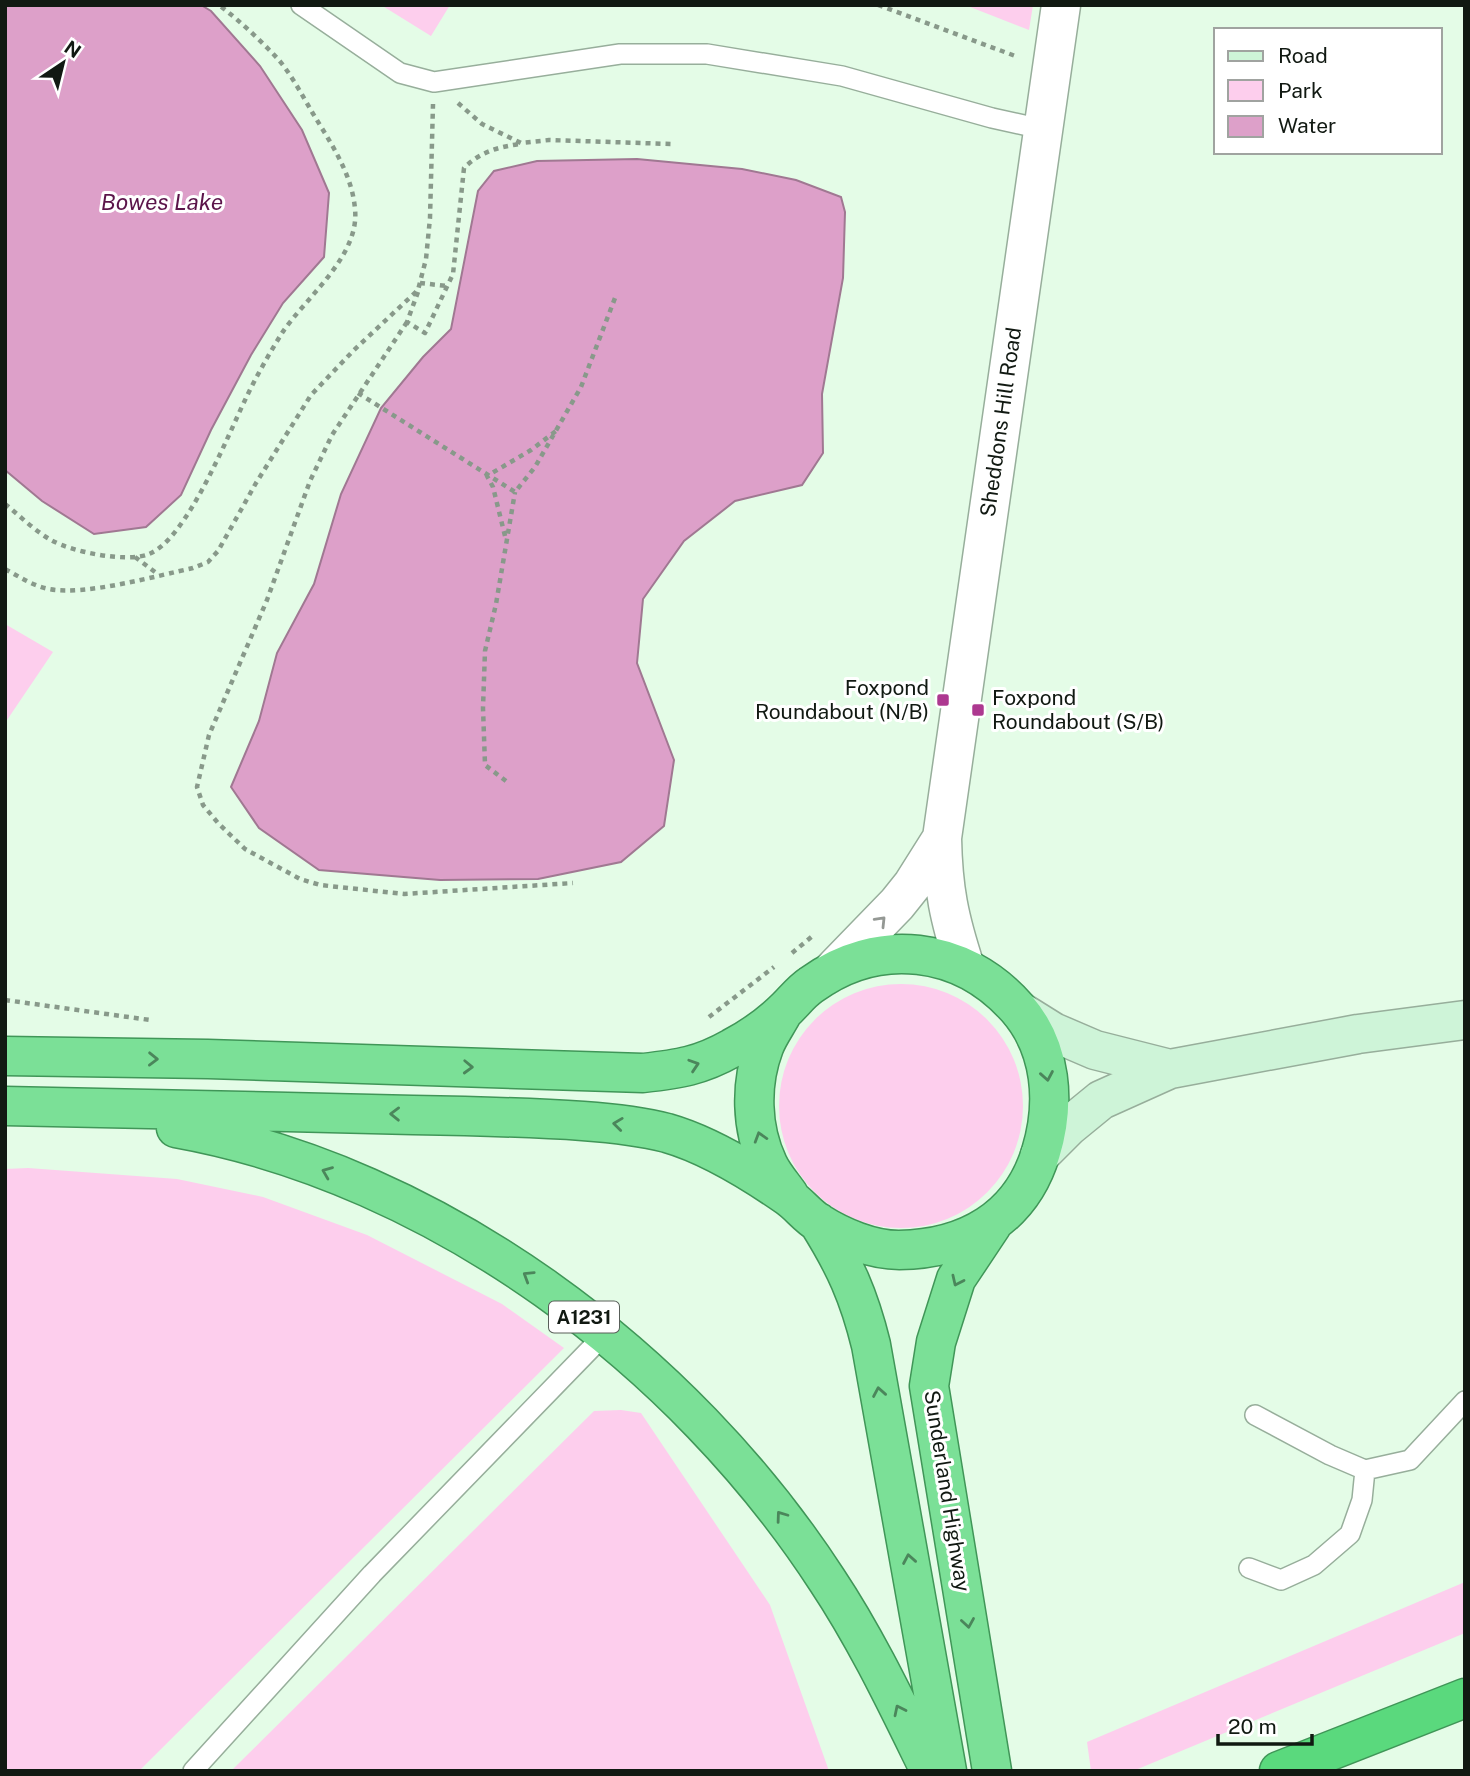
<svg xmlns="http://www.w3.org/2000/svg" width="1470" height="1776" viewBox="0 0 1470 1776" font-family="'Public Sans',sans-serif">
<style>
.green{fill:#fdceed}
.water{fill:#dda0c9;stroke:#a07892;stroke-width:2}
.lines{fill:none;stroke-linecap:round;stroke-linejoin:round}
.service-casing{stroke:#97ae9b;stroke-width:22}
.tertiary-casing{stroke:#97ae9b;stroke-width:41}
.secondary-casing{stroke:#97ae9b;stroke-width:41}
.trunk-casing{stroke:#409658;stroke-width:41}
.motorway-casing{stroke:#409658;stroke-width:41}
.path{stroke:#88998a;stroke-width:4.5;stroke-dasharray:5 5;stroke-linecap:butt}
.service{stroke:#fff;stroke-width:19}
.tertiary{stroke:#fff;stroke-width:38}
.secondary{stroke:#cef4d8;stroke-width:38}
.trunk{stroke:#7be097;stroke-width:38}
.motorway{stroke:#5ad97d;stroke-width:38}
.oneway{stroke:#949894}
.oneway2{stroke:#4b865b}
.poi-dot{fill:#ad3890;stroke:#fff;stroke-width:2.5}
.labels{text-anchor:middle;stroke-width:6;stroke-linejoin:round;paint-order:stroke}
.shield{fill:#fff;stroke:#585e59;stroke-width:2}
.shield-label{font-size:19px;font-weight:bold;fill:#111912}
.street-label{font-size:21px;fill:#111912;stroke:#fff}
.poi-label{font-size:21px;fill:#111912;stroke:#fff;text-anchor:end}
.water-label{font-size:23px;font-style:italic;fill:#5b144a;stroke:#fff}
</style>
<rect width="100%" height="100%" fill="#e4fce7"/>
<path class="green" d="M381 5H450L431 36Z
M965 5H1033L1029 30Z
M5 624 53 652 5 723Z
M779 1106a122 122 0 1 1 244 0a122 122 0 1 1-244 0Z
M28 1168 177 1179 263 1197 367 1235 502 1304 564 1348 139 1771H5V1169Z
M621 1410 641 1413 770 1605 829 1771H231L594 1411Z
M1465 1582V1633L1133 1771H1091L1087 1742Z"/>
<path class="water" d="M5 5H201L211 11 260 66 302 130 329 193 324 257 283 303 251 355 211 430 181 495 146 527 94 534 42 501 5 470Z
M637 159 742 169 796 180 841 197 845 212 843 278 822 394 823 453 802 485 735 501 684 541 643 599 637 663 674 760 664 826 621 862 538 879 440 880 319 870 259 828 231 787 259 721 277 653 314 584 341 494 381 408 423 357 451 329 478 191 494 171 537 161Z"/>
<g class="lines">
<defs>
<path id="service" d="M301 5 400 73 434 82 620 54H707L842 76 992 118 1042 129
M1255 1415 1330 1455 1365 1470 1410 1460 1465 1401
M1249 1568 1281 1580 1314 1565 1350 1534 1362 1500 1365 1470
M193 1771 372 1574 606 1333"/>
<path id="tertiary" d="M965 967C949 918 943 889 942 838L1061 5
M833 970 897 904 913 884 942 838"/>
<path id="secondary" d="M1021 1012 1053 1032 1095 1050 1170 1069
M1040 1155 1068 1127 1101 1100 1170 1069 1358 1034 1465 1020"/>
<path id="trunk" d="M782 1014C776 1025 768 1036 764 1047 750 1084 751 1128 768 1164 773 1175 782 1185 789 1195
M5 1056 208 1059 643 1073C679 1069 700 1066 732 1048 751 1038 772 1023 787 1008 795 1000 802 991 811 985 878 936 962 946 1017 1008 1052 1048 1056 1103 1041 1152 1021 1219 966 1249 899 1250 872 1250 841 1237 819 1223 807 1216 799 1204 787 1196 751 1171 709 1145 667 1133 640 1126 611 1123 583 1121 526 1117 470 1116 413 1115 277 1112 141 1108 5 1106
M176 1128C438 1175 684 1360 827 1580 867 1640 898 1706 930 1771
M818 1222C845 1265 859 1296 871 1345L947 1771
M992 1225 956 1279 936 1342 929 1386 992 1771"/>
<path id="motorway" d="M1279 1771 1465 1698"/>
</defs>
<use href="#service" class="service-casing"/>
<use href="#tertiary" class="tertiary-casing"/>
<use href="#secondary" class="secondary-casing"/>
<use href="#trunk" class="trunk-casing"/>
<use href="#motorway" class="motorway-casing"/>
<path class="path" d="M878 5 1018 57
M458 103 482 124 521 143 549 140 672 144
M420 283 447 286
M418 292 407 322 425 333 453 274 464 168C480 152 498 147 520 144
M407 322 332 435 310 481 267 600 209 735 197 787 203 805 218 823 245 849 300 879 320 885 404 894 573 883
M358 393 515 492 535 467 581 387 615 298
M5 504C20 516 35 531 51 540 72 552 127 563 149 554 187 539 228 435 246 398 256 377 269 354 282 333 306 297 360 256 355 209 352 173 330 142 312 112 302 95 291 74 278 59 260 40 240 21 219 5
M505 536 493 487 487 476 531 450 556 431
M135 557 159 575
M5 569C20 577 33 586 49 589 85 596 156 576 193 568L208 562 218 551 256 483 311 395 354 350 418 290 426 259 430 218 433 104
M506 781 485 765 483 708 485 651 496 604 515 492
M792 953 815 934
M5 1000 150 1020
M709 1017 774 967"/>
<use href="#service" class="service"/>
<use href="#tertiary" class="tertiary"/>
<use href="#secondary" class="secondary"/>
<use href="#trunk" class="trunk"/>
<use href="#motorway" class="motorway"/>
</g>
<defs><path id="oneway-chevron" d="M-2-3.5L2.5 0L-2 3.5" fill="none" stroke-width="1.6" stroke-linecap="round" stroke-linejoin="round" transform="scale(1.75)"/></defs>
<use class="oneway" href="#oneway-chevron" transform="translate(881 921) rotate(-46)"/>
<g class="oneway2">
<use href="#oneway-chevron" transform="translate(153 1059) rotate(1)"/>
<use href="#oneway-chevron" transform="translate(694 1065) rotate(-18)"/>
<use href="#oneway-chevron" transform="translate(468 1067) rotate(2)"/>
<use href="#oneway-chevron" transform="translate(1047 1076) rotate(80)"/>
<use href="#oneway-chevron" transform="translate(395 1114) rotate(-179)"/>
<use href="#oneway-chevron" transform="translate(618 1124) rotate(-173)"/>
<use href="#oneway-chevron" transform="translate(760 1137) rotate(-107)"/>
<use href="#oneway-chevron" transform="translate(327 1172) rotate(-158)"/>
<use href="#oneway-chevron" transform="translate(528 1276) rotate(-148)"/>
<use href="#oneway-chevron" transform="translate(957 1281) rotate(115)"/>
<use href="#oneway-chevron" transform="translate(879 1392) rotate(-100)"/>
<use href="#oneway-chevron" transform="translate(781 1516) rotate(-126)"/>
<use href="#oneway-chevron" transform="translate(909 1559) rotate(-100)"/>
<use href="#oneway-chevron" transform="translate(968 1623) rotate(81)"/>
<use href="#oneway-chevron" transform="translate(899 1710) rotate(-116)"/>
</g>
<g class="poi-dot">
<rect x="936" y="693" width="14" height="14" rx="3.5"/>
<rect x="971" y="703" width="14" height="14" rx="3.5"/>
</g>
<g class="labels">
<rect class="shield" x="549" y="1301.5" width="70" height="31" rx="5"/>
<g class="shield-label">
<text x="584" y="1324">A1231</text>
</g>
<g class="street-label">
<text transform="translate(1001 422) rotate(-82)" y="7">Sheddons Hill Road</text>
<text transform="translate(947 1491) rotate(81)" y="7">Sunderland Highway</text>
</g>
<g class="poi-label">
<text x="929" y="695">Foxpond<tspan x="929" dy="24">Roundabout (N/B)</tspan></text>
<text x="992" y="705" text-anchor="start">Foxpond<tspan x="992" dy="24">Roundabout (S/B)</tspan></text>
</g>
<g class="water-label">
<text x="162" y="210">Bowes Lake</text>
</g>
</g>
<rect width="1470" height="1776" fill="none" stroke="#111912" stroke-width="14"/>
<rect x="1214" y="28" width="228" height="126" fill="#ffffff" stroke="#a0a3a0" stroke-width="2"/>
<rect x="1228" y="51" width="35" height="10" fill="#cef4d8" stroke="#a0a3a0" stroke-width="2"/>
<text x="1278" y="63" font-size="21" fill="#111912">Road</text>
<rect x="1228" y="80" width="35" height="21" fill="#fdceed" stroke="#a0a3a0" stroke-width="2"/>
<text x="1278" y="98" font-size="21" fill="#111912">Park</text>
<rect x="1228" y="116" width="35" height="21" fill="#dda0c9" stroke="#a0a3a0" stroke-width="2"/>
<text x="1278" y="133" font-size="21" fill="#111912">Water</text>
<g transform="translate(63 63) rotate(35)" stroke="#ffffff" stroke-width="5" paint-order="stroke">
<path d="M0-5L12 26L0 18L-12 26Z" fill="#111912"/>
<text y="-10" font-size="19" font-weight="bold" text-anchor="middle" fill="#111912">N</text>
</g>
<path d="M1218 1734v10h94v-10" fill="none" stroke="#111912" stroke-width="3.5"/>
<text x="1228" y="1734" font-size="21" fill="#111912" stroke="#ffffff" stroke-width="5" paint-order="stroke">20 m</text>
</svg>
